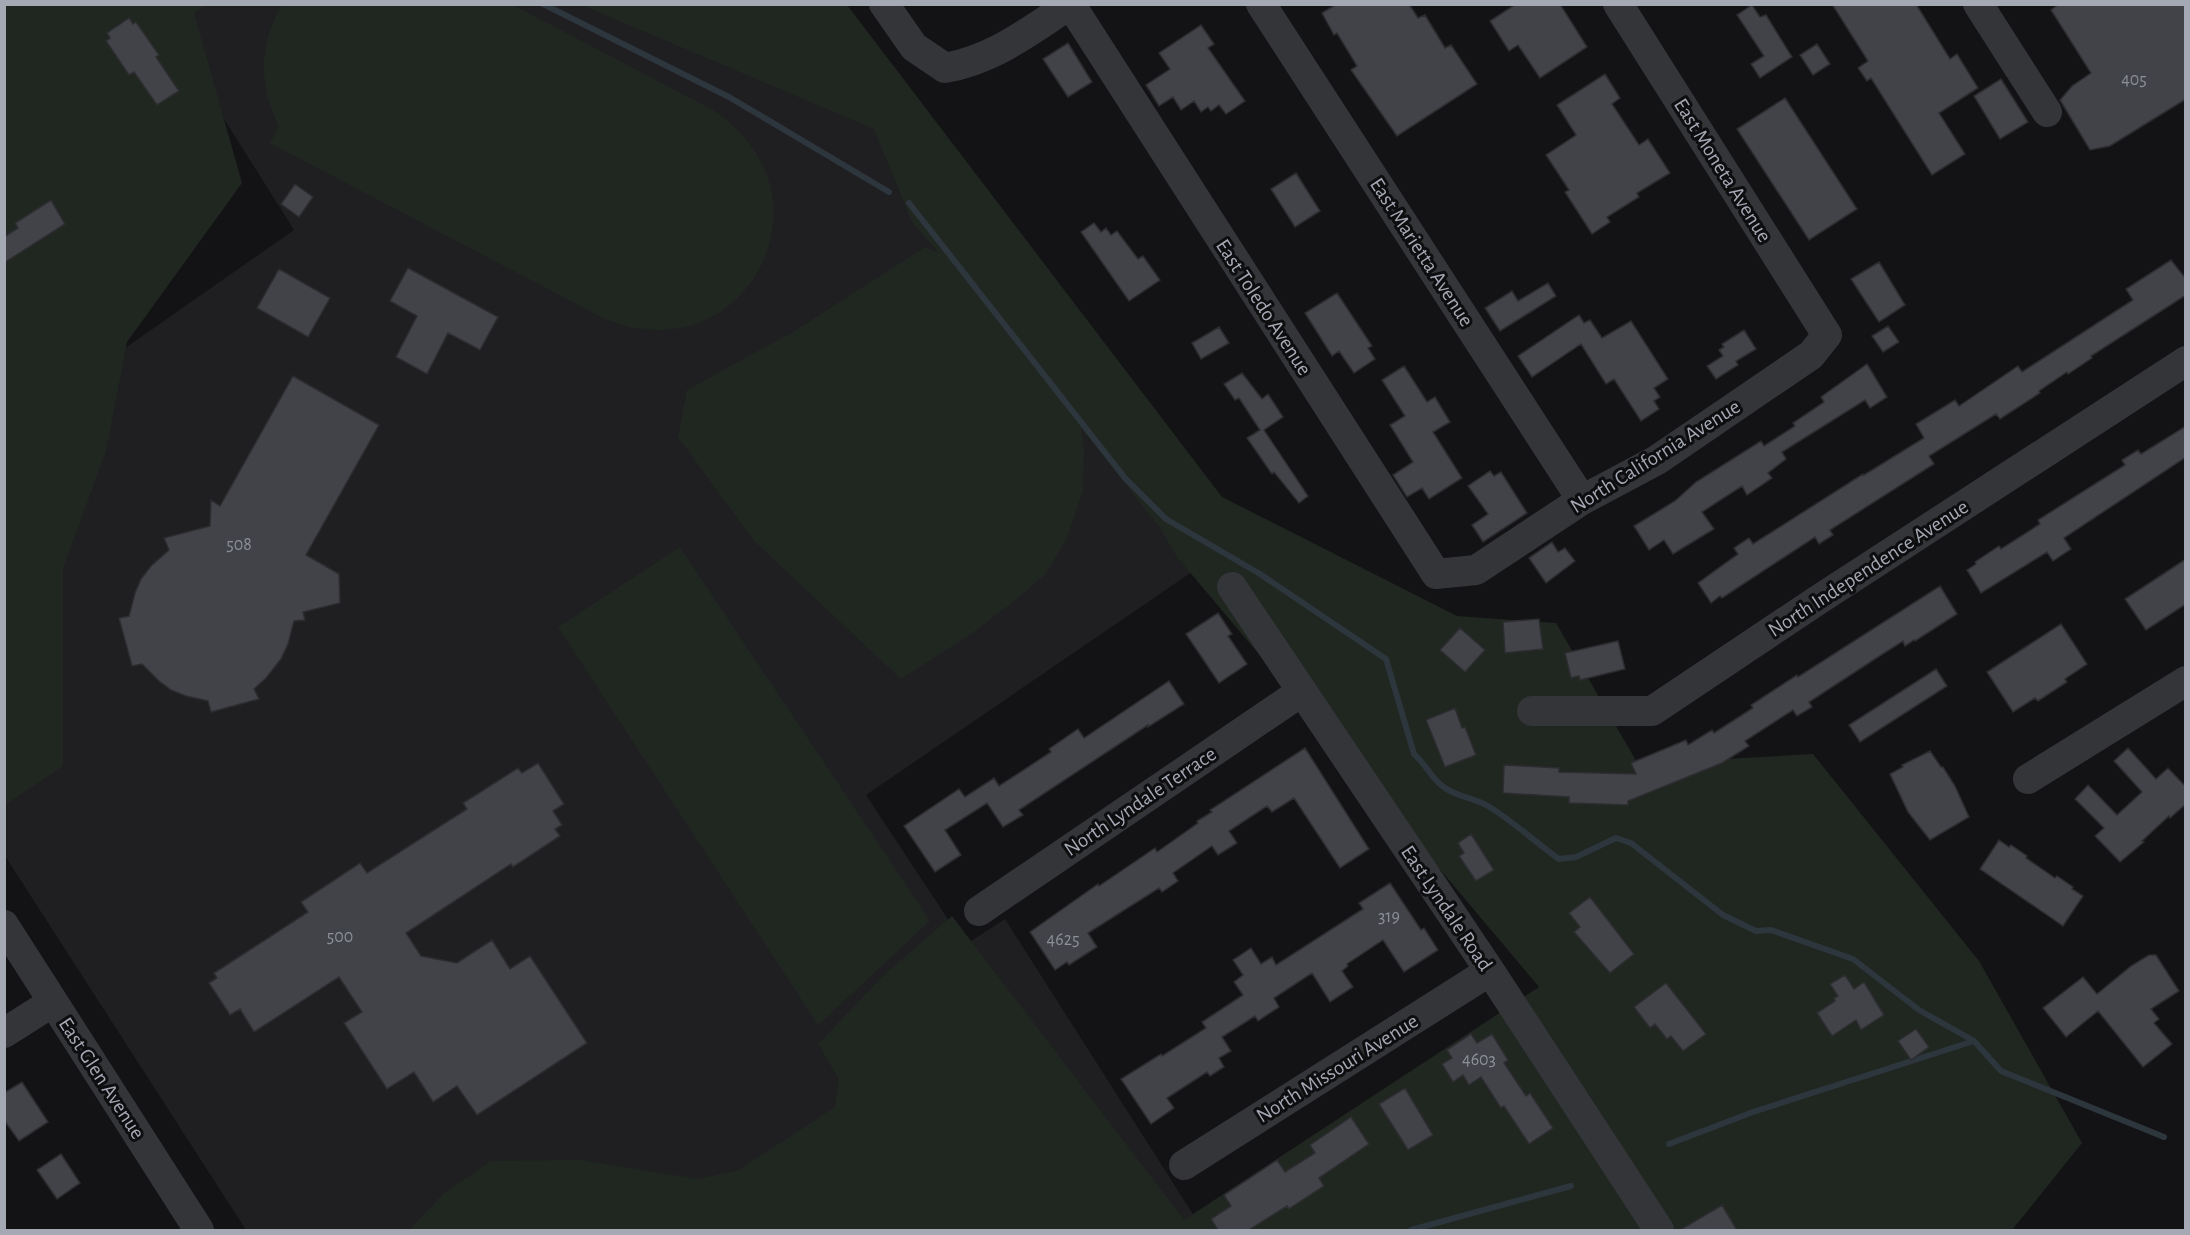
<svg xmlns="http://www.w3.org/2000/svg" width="2190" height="1235" viewBox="0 0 2190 1235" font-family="'Alegreya Sans',sans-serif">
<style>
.built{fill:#1f1f22}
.green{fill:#202721}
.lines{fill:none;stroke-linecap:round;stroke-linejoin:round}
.stream{stroke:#2d353d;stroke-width:6}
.building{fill:#424348;stroke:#2d2d31;stroke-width:1.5}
.minor{stroke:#343539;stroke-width:30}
.labels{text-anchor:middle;stroke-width:6;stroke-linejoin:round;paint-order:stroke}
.number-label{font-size:18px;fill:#8c9099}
.street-label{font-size:21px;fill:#a5a9b4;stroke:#0e0e10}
</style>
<rect width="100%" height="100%" fill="#131315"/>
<path class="built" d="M152 5H735L910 98 1208 561 866 795 965 945 1005 919 1203 1230H246L5 856V432L294 230Z"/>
<path class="green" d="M5 5H205L194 13 242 183 127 342 106 451 63 568V766L5 805Z
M282 5H513L711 109C844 193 744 381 601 317L270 143 279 126C258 87 259 42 282 5Z
M582 5H847L1222 497 1457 616 1556 623 1638 764 1813 754 1979 961 2082 1143 2012 1230H409L443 1194 491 1161 582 1160 697 1179 737 1171 835 1107 839 1079 818 1044 886 973 952 916 1184 1220 1539 987 1177 557 1160 528 1081 428 1084 448 1083 490 1067 538 1046 574 1008 606 971 634 901 679 754 541 678 437 687 390 793 332 925 247 939 253 912 222 874 129Z
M680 547 930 921 818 1025 558 627Z"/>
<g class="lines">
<path class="stream" d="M543 4 729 97 889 192
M909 203 1125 478 1166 519 1260 574 1386 659 1414 754C1426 764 1431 779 1445 788 1458 797 1474 798 1488 806 1513 821 1535 842 1559 859L1576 857 1616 838 1631 843 1723 915 1756 931 1771 930 1853 959 1919 1010 1974 1041 2001 1071 2164 1137
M1669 1144 1753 1112 1974 1041
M1411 1230 1571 1186"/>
</g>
<path class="building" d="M1337 4H1409L1418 18 1425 15 1445 48 1451 45 1477 84 1397 136 1351 70 1357 66 1337 33 1334 35 1322 13Z
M1516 4H1560L1587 47 1540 78 1518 45 1509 51 1490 21Z
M1832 4H1916L1950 59 1957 54 1978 88 1939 113 1965 154 1932 175 1871 78 1867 81 1858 68 1868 61Z
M2059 4H2186V99L2110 146 2090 150 2060 100 2072 86 2091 73 2051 10Z
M1752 5 1760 17 1766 15 1792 57 1760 78 1751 64 1764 56 1737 15Z
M129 18 133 24 136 22 159 55 156 57 179 91 157 105 134 72 129 75 106 41 110 38 107 33Z
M1201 25 1214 44 1208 48 1245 101 1226 114 1219 105 1211 111 1208 107 1201 112 1194 101 1181 110 1173 97 1159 106 1146 85 1170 69 1159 53Z
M1068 43 1092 82 1068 97 1043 59Z
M1817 44 1830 64 1813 75 1800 55Z
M1605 74 1620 98 1612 104 1639 145 1648 139 1670 173 1637 193 1639 197 1607 217 1610 222 1592 234 1565 192 1569 190 1546 155 1576 135 1557 105Z
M2001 79 2028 122 2000 139 1974 96Z
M1785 98 1857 209 1809 240 1737 129Z
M1296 173 1320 211 1295 227 1271 189Z
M295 184 313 197 299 217 281 204Z
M51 200 65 224 4 263V237L18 228 15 223Z
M1094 223 1101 232 1106 228 1111 235 1117 231 1138 259 1143 256 1160 280 1129 301 1081 232Z
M2171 260 2186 279V295L2091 356 2092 358 2068 374 2067 372 2039 391 2040 393 2000 419 1996 414 1929 456 1934 464 1830 530 1833 535 1819 544 1815 537 1722 598 1720 596 1711 603 1698 583 1738 554 1734 548 1749 538 1753 544 1863 474 1864 475 1924 438 1916 424 1955 400 1959 406 2018 366 2022 372 2133 300 2126 289Z
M1879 262 1905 305 1879 322 1851 279Z
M408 268 498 317 480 350 448 333 427 374 396 357 417 316 390 301Z
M279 269 330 298 308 337 257 308Z
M1548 283 1556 296 1500 331 1485 308 1512 291 1518 301Z
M1337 293 1372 346 1368 348 1375 359 1354 373 1339 351 1332 356 1305 313Z
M1579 315 1584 323 1590 320 1602 338 1631 321 1668 379 1654 388 1660 397 1654 401 1659 409 1641 421 1614 379 1606 384 1581 344 1532 377 1518 356Z
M1888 326 1899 342 1883 352 1872 336Z
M1219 327 1229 343 1201 359 1192 343Z
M1744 330 1756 349 1736 361 1738 365 1716 379 1707 366 1723 356 1719 350 1724 347 1722 344Z
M1867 364 1887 397 1870 408 1865 400 1782 452 1786 459 1768 473 1772 478 1747 495 1742 486 1702 512 1714 529 1673 554 1664 540 1649 550 1634 526 1675 501 1696 482 1761 441 1764 446 1795 426 1793 423 1824 402 1821 397Z
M1404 366 1427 402 1435 397 1450 422 1433 432 1462 478 1429 499 1422 488 1407 497 1393 475 1413 462 1390 425 1405 416 1382 380Z
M1242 373 1262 399 1268 394 1283 417 1264 430 1308 496 1299 503 1274 472 1272 474 1247 438 1260 430 1239 398 1235 400 1224 384Z
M293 376 379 425 306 555 339 574 340 603 303 612 305 620 294 621 288 644 281 659 266 678 254 689 259 699 211 712 208 701 186 696 171 690 159 681 142 664 132 666 119 618 129 616 135 593 141 579 151 566 169 550 164 538 210 526 211 500 220 506Z
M2186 426V457L2064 538 2071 549 2053 561 2047 552 1981 593 1967 570 1976 564 1975 562 1999 546 2001 549 2040 524 2038 520 2125 465 2122 460 2138 450 2141 454Z
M1490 471 1494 476 1501 472 1527 513 1483 542 1472 525 1488 514 1468 486Z
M1552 542 1558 552 1565 548 1575 561 1546 583 1529 558Z
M2186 559V604L2146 630 2125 599Z
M1940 586 1957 614 1915 641 1914 640 1905 646 1903 641 1878 657 1809 702 1812 707 1797 716 1793 710 1745 741 1749 746 1722 763 1628 801V805L1569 803V797L1503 793 1504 765 1559 768V772L1636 774 1631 763 1686 740 1688 745 1712 730 1714 733 1753 708 1751 705 1797 675 1798 677Z
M1218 613 1232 634 1228 636 1247 664 1219 683 1186 634Z
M1539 619 1543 649 1505 653 1503 622Z
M2061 624 2087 664 2065 679 2067 682 2038 701 2035 698 2013 712 1987 672Z
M1460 628 1485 650 1465 672 1440 650Z
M1618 641 1625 669 1580 680 1579 676 1571 678 1565 653Z
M1936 669 1947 686 1860 742 1849 725Z
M1169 681 1184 704 1148 727V725L1019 810 1023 815 1003 827 987 803 945 830 961 855 935 872 904 826 959 789 965 797 994 778 999 786 1051 752 1049 749 1078 729 1084 738Z
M1455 708 1462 728 1465 727 1476 755 1445 767 1426 720Z
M1305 748 1369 849 1340 868 1294 798 1272 812 1267 806 1229 831 1237 843 1218 855 1212 846 1173 873 1178 881 1162 892 1159 888 1088 933 1097 947 1069 965 1067 962 1055 970 1030 932 1098 884 1099 886 1155 848 1157 852 1198 823 1197 821 1212 812 1210 810Z
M2128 748 2156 779 2168 768 2186 787V804L2170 818 2169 816 2142 841 2144 842 2120 862 2095 836 2104 828 2075 799 2088 785 2117 815 2142 792 2114 761Z
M1930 751 1941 767H1943L1955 786 1969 817 1930 840 1908 812 1890 774 1903 767 1902 765Z
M538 763 564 804 553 811 562 825 555 829 560 836 513 867 511 864 406 933 421 956 457 963 492 940 510 969 530 956 587 1043 477 1115 457 1086 433 1102 414 1072 387 1089 344 1023 362 1012 339 977 254 1032 240 1009 230 1015 209 983 217 978 214 973 308 912 301 902 360 863 367 873 467 809 463 803 482 791 518 768 522 773Z
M1471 834 1494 870 1476 881 1459 856 1464 853 1458 843Z
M1999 840 2009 847 2011 845 2027 856 2026 858 2055 878 2057 876 2073 887 2072 889 2083 896 2063 926 1980 869Z
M1390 883 1421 930 1424 928 1438 950 1404 972 1383 940 1347 964 1348 966 1342 971 1353 987 1330 1002 1312 973 1274 998 1279 1007 1258 1021 1255 1016 1222 1037 1231 1051 1219 1058 1224 1067 1210 1076 1207 1072 1167 1098 1174 1108 1151 1124 1121 1079 1161 1054 1162 1056 1206 1028 1202 1022 1243 995 1234 982 1243 975 1233 960 1251 948 1261 964 1272 957 1276 965 1363 909 1359 903Z
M1590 897 1634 954 1610 973 1574 932 1580 927 1569 913Z
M2149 955H2156L2179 991 2151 1009 2159 1019 2154 1023 2172 1044 2143 1067 2098 1011 2066 1037 2043 1008 2083 977 2097 994 2131 966Z
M1845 975 1854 989 1864 982 1884 1015 1861 1030 1856 1020 1832 1036 1817 1013 1835 1001 1834 998 1838 996 1830 984Z
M1666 983 1706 1034 1683 1051 1671 1036 1667 1039 1655 1024 1650 1028 1634 1007Z
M1916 1029 1929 1047 1911 1060 1898 1041Z
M1471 1034 1477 1043 1492 1034 1508 1060 1504 1063 1526 1096 1530 1093 1553 1128 1529 1144 1504 1106 1501 1108 1481 1077 1469 1085 1463 1075 1453 1082 1442 1064 1452 1058 1447 1050Z
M22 1082 48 1122 19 1141 4 1120V1093Z
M1405 1088 1433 1135 1408 1150 1379 1104Z
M1351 1117 1369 1144 1319 1178 1324 1186 1289 1209 1287 1206 1249 1230H1218L1211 1219 1231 1206 1224 1195 1277 1160 1285 1172 1315 1153 1310 1145Z
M61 1154 80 1183 57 1199 37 1170Z
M1722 1205 1737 1230H1680Z"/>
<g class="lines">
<path class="minor" d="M884 4 914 47 945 68C995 59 1029 31 1071 4
M1261 4 1582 500
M1978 4 2047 112
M1071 5 1436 574 1476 570 1582 500 1657 460 1811 355 1827 335 1618 4
M1232 587 1490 971 1659 1230
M1532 711H1652L1818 600 2186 361
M2028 779 2186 681
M979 911 1301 692
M4 925 199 1230
M4 1033 53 1002
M1184 1165 1490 971"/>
</g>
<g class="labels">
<g class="number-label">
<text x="2134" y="85">405</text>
<text x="239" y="550">508</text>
<text x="1389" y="922">319</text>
<text x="340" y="942">500</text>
<text x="1063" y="945">4625</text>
<text x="1479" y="1065">4603</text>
</g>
<g class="street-label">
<text transform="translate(1723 170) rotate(58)" y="7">East Moneta Avenue</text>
<text transform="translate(1422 252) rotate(57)" y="7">East Marietta Avenue</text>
<text transform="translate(1264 307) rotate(57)" y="7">East Toledo Avenue</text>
<text transform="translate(1655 456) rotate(-32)" y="7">North California Avenue</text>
<text transform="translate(1868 568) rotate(-33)" y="7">North Independence Avenue</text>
<text transform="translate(1140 801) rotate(-34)" y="7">North Lyndale Terrace</text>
<text transform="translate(1447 908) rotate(56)" y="7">East Lyndale Road</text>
<text transform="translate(1337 1068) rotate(-32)" y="7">North Missouri Avenue</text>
<text transform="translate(102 1078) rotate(57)" y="7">East Glen Avenue</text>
</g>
</g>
<rect width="2190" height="1235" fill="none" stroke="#a5a9b4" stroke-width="12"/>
</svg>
